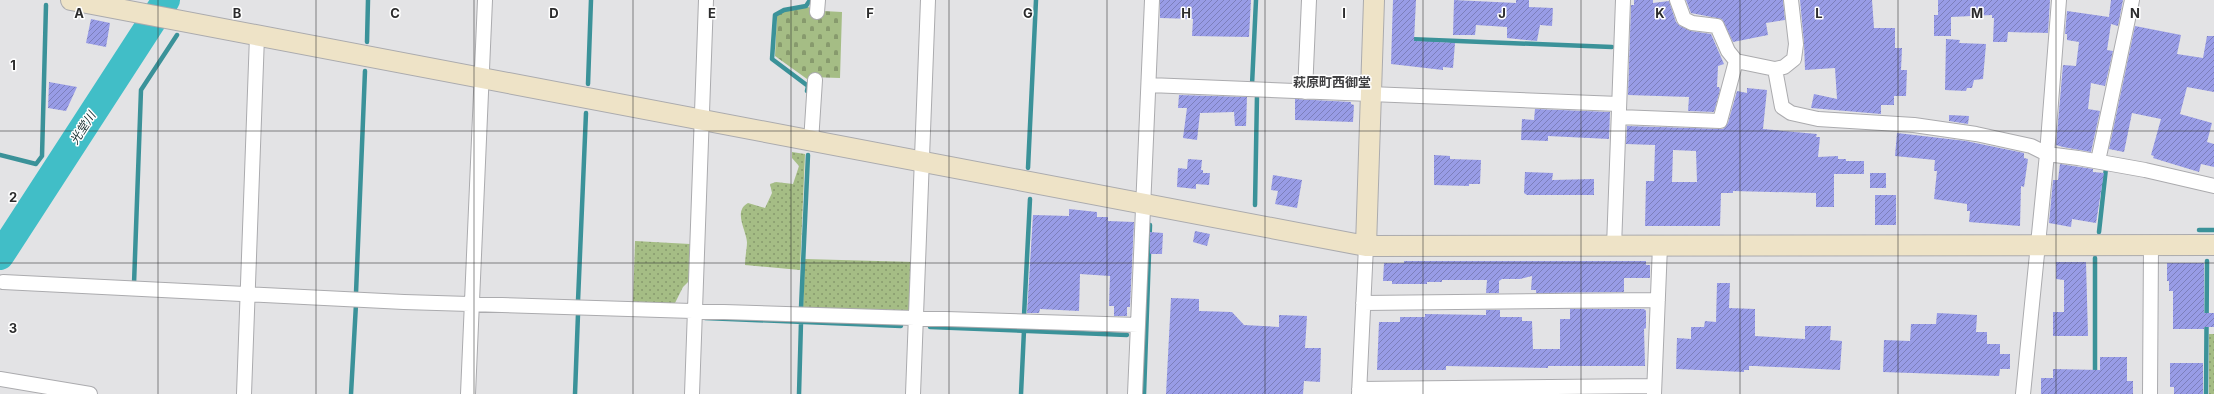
<svg xmlns="http://www.w3.org/2000/svg" width="2214" height="394" viewBox="0 0 2214 394" font-family="Inter,'Noto Sans JP',sans-serif">
<style>
.grass{fill:url(#grass-dots)}
.cemetery{fill:url(#cemetery-stones)}
.lines{fill:none;stroke-linecap:round;stroke-linejoin:round}
.stream{stroke:#3b9299;stroke-width:4.5}
.river{stroke:#41bec7;stroke-width:28}
.building{fill:url(#building-hatch);fill-rule:evenodd}
.street-casing{stroke:#ababae;stroke-width:16}
.secondary-casing{stroke:#ababae;stroke-width:22}
.street{stroke:#fff;stroke-width:14}
.secondary{stroke:#eee3c7;stroke-width:20}
.grid{fill:none;stroke:#2c2c2d;stroke-width:1;stroke-opacity:0.55}
.labels{text-anchor:middle;stroke-width:3;stroke-linejoin:round;paint-order:stroke}
.water-label{font-size:12px;font-style:italic;fill:#182e2f;stroke:#fff}
.quarter-label{font-size:13px;font-weight:bold;fill:#414143;stroke:#fff}
.grid-label{font-size:13px;text-anchor:middle;font-weight:bold;fill:#2c2c2d;stroke:#fff;stroke-width:3;stroke-linejoin:round;paint-order:stroke}
</style>
<defs>
<pattern id="grass-dots" width="8" height="8" patternUnits="userSpaceOnUse"><rect width="8" height="8" fill="#a5bd85"/><path d="M2 2h.1M6 6h.1" fill="none" stroke="#879a6d" stroke-width="1.8" stroke-linecap="round"/></pattern>
<pattern id="cemetery-stones" width="16" height="16" patternUnits="userSpaceOnUse"><rect width="16" height="16" fill="#a5bd85"/><path d="M2 7V4a2 2 0 0 1 4 0v3zM10 15v-3a2 2 0 0 1 4 0v3z" fill="#879a6d"/></pattern>
<pattern id="building-hatch" width="6" height="6" patternUnits="userSpaceOnUse"><rect width="6" height="6" fill="#989ce6"/><path d="M-1 1l2-2M0 6l6-6M5 7l2-2" fill="none" stroke="#7c7fbb"/></pattern>
</defs>
<rect width="100%" height="100%" fill="#e3e3e5"/>
<path class="grass" d="M792 152 805 154 800 270 745 265C745 257 747 249 747 242 746 230 733 211 748 203L765 208 772 193 770 184 776 182 793 184 799 166 792 158Z
M635 241 690 244 689 281 683 287 674 305 633 303Z
M805 259 914 262 911 309 906 313 803 308Z
M2209 334H2214V394H2209Z"/>
<path class="cemetery" d="M808 7 823 11 842 12 840 78 810 77 807 79 775 56 777 16 785 11Z"/>
<g class="lines">
<path class="stream" d="M1408 39 1612 47
M367 42 368 0
M588 84 591 0
M1252 85 1256 0
M807 91 808 86 772 59 775 15 784 10 806 6 810 0
M0 155 36 164 42 156 46 5
M1028 168 1036 0
M1255 205 1257 95
M2199 230H2214
M2099 232 2106 168
M134 284 141 90 177 35
M356 293 365 71
M578 301 586 113
M801 308 808 155
M1024 316 1030 199
M705 318 901 326
M930 327 1127 335
M2095 376V258
M351 394 356 304
M575 394 578 314
M799 394 801 322
M1021 394 1024 330
M1144 394 1150 225
M2206 394 2207 261"/>
<path class="river" d="M0 256 166 0"/>
</g>
<path class="building" d="M1160 0H1251L1249 37 1192 36 1193 19 1160 18Z
M1393 0H1416L1414 41 1455 43 1453 68 1443 67V70L1391 64Z
M1454 0 1516 3V0H1529V7L1553 8 1552 26 1540 25 1537 41 1507 38V27L1476 25 1475 35H1453Z
M1634 0H1653V3L1669 1 1676 22 1680 26 1691 31 1711 34 1724 64 1718 66 1717 87H1719L1720 90 1714 112 1688 111 1689 97 1628 95 1631 5H1634Z
M1686 0H1783L1785 20 1766 23 1768 35 1733 42 1722 19 1691 13Z
M1800 0H1872L1874 28H1895V48H1902L1901 70H1907L1906 96H1894V105H1881V114L1811 108 1814 94 1837 99 1835 68 1805 70 1804 43Z
M1938 0H2050L2048 33 2008 32 2007 42H1993L1994 18H1992V15L1951 17V36H1934V15H1938Z
M2111 0H2123L2118 26 2111 24 2107 50 2113 51 2105 86 2091 83 2088 109 2100 111 2091 152 2063 147 2056 145 2063 65 2076 66 2079 42 2067 40V34H2065L2067 11 2109 17Z
M91 19 110 23 106 47 86 43Z
M2135 26 2181 35 2177 54 2203 58 2207 36H2214V92L2187 87 2180 114 2212 123 2207 142 2214 144V167L2201 164 2199 172 2153 158 2154 156 2151 155 2161 119 2132 113 2124 152 2109 149Z
M1946 39 1960 40 1959 43 1986 44 1983 79 1974 80 1972 88H1967L1966 91 1945 90Z
M49 82 77 87 66 111 48 108Z
M1747 88 1767 90 1763 129 1817 134 1816 137H1820L1818 157 1838 156V159H1846V161H1864V174H1834V207H1816V193L1733 191V193H1721L1720 226H1645L1646 181H1654L1655 145 1626 144 1627 126 1723 129 1728 123 1737 91 1747 93ZM1673 150 1696 151 1697 182H1672Z
M1179 95 1247 97 1246 126H1235L1234 112 1200 113 1197 140 1183 138 1187 108H1178Z
M1295 99 1351 102V104L1354 105 1353 122 1295 120Z
M1535 109 1610 112 1609 139 1548 136V141L1521 140 1522 119 1534 120Z
M1949 115 1969 116 1968 124 1949 121Z
M1897 133 1966 141 2024 153V158L2028 159 2024 187 2021 186 2020 226 1969 222 1970 211H1967V204L1934 199 1937 171H1934L1935 160 1895 156Z
M1434 155 1450 156V159L1481 160 1480 184H1469V186L1434 185Z
M1188 159 1202 160 1201 170H1203V173H1210L1209 185 1196 184V189L1177 187 1178 168 1187 169Z
M2060 164 2093 169V172L2104 173 2096 223 2072 219 2071 227 2049 223 2053 180H2058Z
M1525 172 1553 173 1552 180 1594 179V195H1527L1524 193Z
M1870 173H1886V188H1870Z
M1273 175 1302 180 1297 208 1275 204 1278 191 1271 190Z
M1875 195H1896V225H1875Z
M1069 209 1097 212V217H1108V221L1134 222 1130 307H1127V316H1114V306H1109L1110 276 1080 274 1079 311 1040 309 1039 313H1027L1033 215 1069 216Z
M1195 231 1210 234 1207 246 1193 242Z
M1150 232 1163 233 1162 254H1150Z
M1404 261H1646V265H1650V278H1624V292L1536 293V290H1531L1532 276 1520 279H1502L1499 281V293H1486L1487 280H1442V282H1427V284H1392V281H1383L1384 263H1404Z
M2056 262H2086L2088 336H2053V312H2064V280L2056 279Z
M2167 263H2204V313H2214V327H2204V329H2173V291H2169V281H2167Z
M1717 283H1730L1729 308 1755 309V336L1805 339V326H1831L1830 340 1842 341 1840 370 1755 366H1749V370H1744V372L1676 369 1677 338 1691 339V327H1704L1705 321 1716 322Z
M1171 298 1199 299V311L1232 312 1244 325 1279 327V315L1307 316 1305 348H1321L1320 382 1304 381 1303 394H1166Z
M1570 309H1644L1646 311V328L1644 329 1645 366H1548V368L1446 366V370H1377L1379 322H1400V317H1425V314L1486 315V310H1500V317H1522V321H1532L1533 349H1560V319H1570Z
M1937 313 1977 315 1976 332H1987V344H2000V354H2010V369H2000L1999 376 1883 372 1884 340 1910 341 1911 324H1936Z
M2100 357H2127V381H2133V394H2041V378H2053V369L2100 370Z
M2170 363H2203V394H2174V387H2170Z"/>
<g class="lines">
<defs>
<path id="street" d="M1677 0 1684 19 1692 23 1717 26 1728 51 1736 61 1775 69 1784 67 1794 59 1796 44 1791 0
M817 12 818 0
M1775 69 1782 107 1791 113 1818 119 1914 125 1976 134 2031 146 2047 154 2078 158 2145 170 2214 186
M1149 85 1619 104
M1305 92 1309 0
M1619 117 1720 121 1736 61
M811 142 815 80
M2098 161 2132 0
M1614 247 1623 0
M3 282 404 302 1138 325
M1363 303 1658 300
M0 379 90 394
M1359 389 1654 386
M244 394 257 36
M468 394 485 0
M692 394 706 0
M913 394 928 0
M1135 394 1152 0
M1359 394 1366 246
M1654 394 1660 246
M2023 394 2047 154 2059 0
M2150 394 2151 245"/>
<path id="secondary" d="M71 0 1366 246 2214 245
M1366 246 1374 0"/>
</defs>
<use href="#street" class="street-casing"/>
<use href="#secondary" class="secondary-casing"/>
<use href="#street" class="street"/>
<use href="#secondary" class="secondary"/>
</g>
<path class="grid" d="M158 0V394M316 0V394M474 0V394M633 0V394M791 0V394M949 0V394M1107 0V394M1265 0V394M1423 0V394M1581 0V394M1740 0V394M1898 0V394M2056 0V394M0 131H2214M0 263H2214"/>
<g class="labels">
<g class="water-label">
<text transform="translate(83 128) rotate(-57)" y="4">光堂川</text>
</g>
<g class="quarter-label">
<text x="1332" y="87">萩原町西御堂</text>
</g>
</g>
<g class="grid-label">
<text x="79" y="18">A</text>
<text x="237" y="18">B</text>
<text x="395" y="18">C</text>
<text x="554" y="18">D</text>
<text x="712" y="18">E</text>
<text x="870" y="18">F</text>
<text x="1028" y="18">G</text>
<text x="1186" y="18">H</text>
<text x="1344" y="18">I</text>
<text x="1502" y="18">J</text>
<text x="1660" y="18">K</text>
<text x="1819" y="18">L</text>
<text x="1977" y="18">M</text>
<text x="2135" y="18">N</text>
<text x="13" y="70">1</text>
<text x="13" y="202">2</text>
<text x="13" y="333">3</text>
</g>
</svg>
